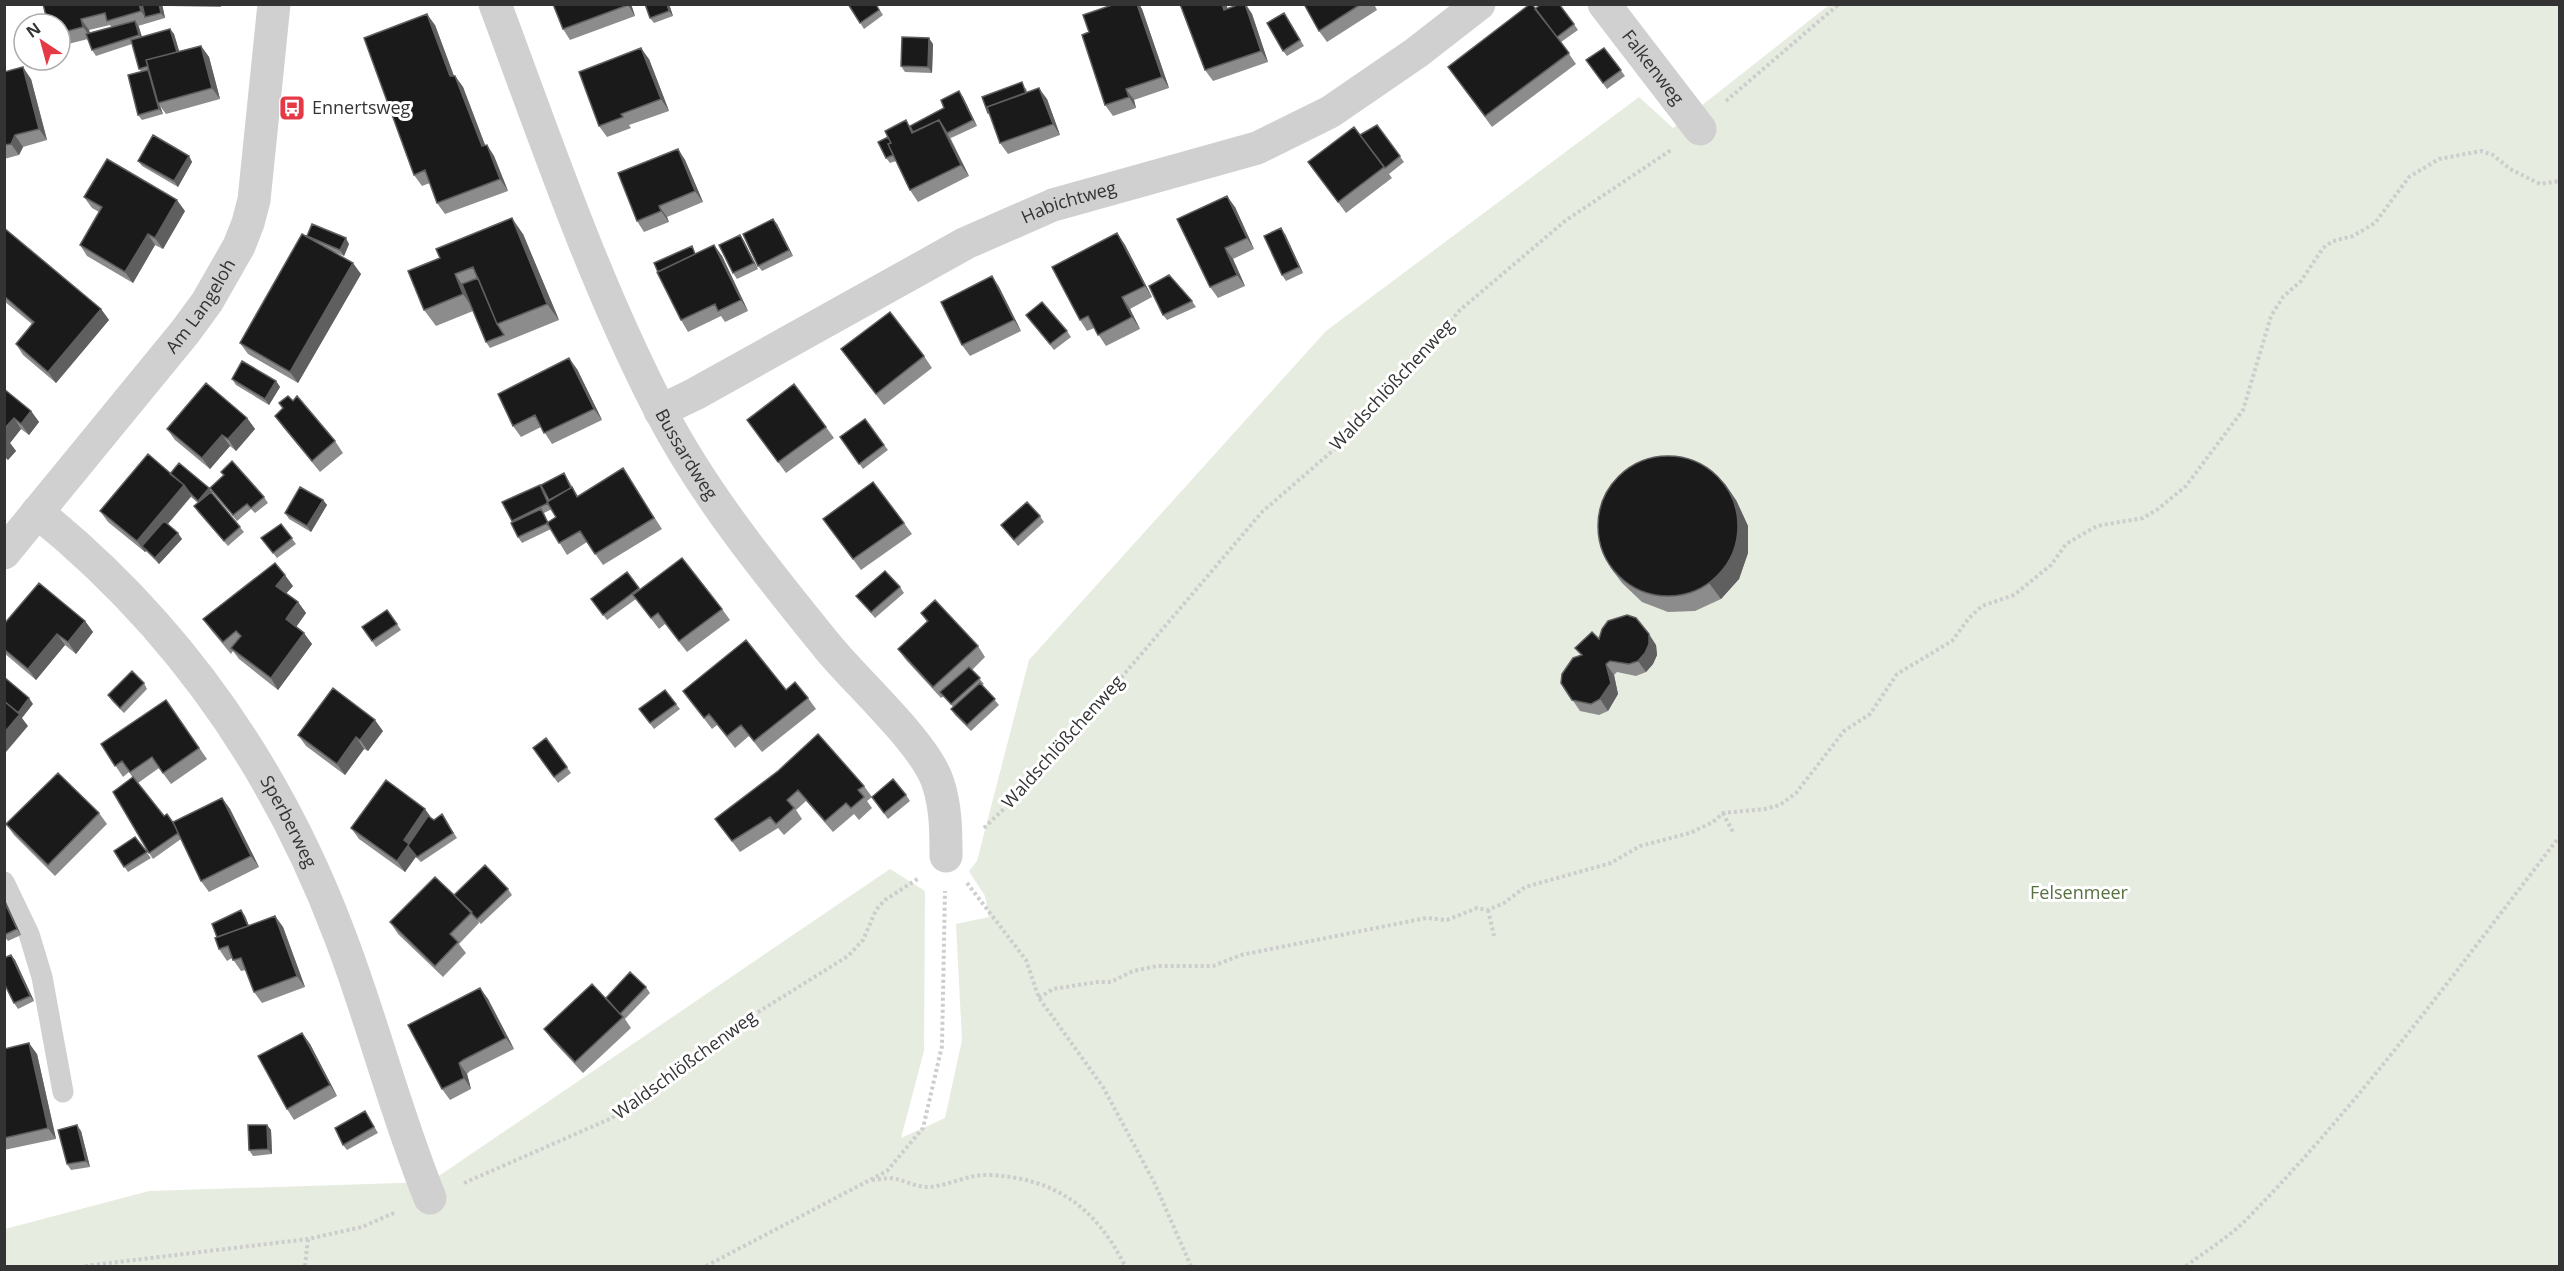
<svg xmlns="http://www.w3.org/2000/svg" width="2564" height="1271" viewBox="0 0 2564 1271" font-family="'Open Sans',sans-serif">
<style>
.green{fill:#e6ecdf}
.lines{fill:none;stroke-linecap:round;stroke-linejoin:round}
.path{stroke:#cdcdcd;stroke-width:4;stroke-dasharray:3 3;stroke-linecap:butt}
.lane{stroke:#d0d0d0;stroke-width:21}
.street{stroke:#d0d0d0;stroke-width:33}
.wall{fill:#8c8c8c;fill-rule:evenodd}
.shaded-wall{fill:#5f5f5f}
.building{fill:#1a1a1a;stroke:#5f5f5f;stroke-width:1.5}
.labels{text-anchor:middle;stroke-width:6;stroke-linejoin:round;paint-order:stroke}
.street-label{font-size:18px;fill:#333;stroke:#fff}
.poi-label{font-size:18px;fill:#333;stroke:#fff;text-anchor:start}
.park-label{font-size:18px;fill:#56703f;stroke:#fff}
</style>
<rect width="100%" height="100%" fill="#fff"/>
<path class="green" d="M1829 5H2559V1266H5V1229L149 1191 430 1182 890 869 925 891 924 1051 901 1138 945 1118 962 1040 956 924 989 917 985 896 969 871 977 861 1029 660 1326 331 1639 97 1673 128Z"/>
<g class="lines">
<path class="path" d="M1726 101 1839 4
M1723 813 1734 834
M984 828 1036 778 1262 512 1345 440 1460 310 1565 221 1671 150
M967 883 1026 960 1039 998 1103 1087 1154 1182 1191 1266
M1488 910 1494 936
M1039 998 1053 989 1097 982H1111L1133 971 1157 966H1213L1241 955 1426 918 1447 920 1477 908 1488 910 1504 903 1525 887 1611 863 1640 846 1690 833 1713 822 1723 813 1765 809 1780 805 1796 793 1844 731 1870 714 1897 674 1952 641 1969 618 1982 606 2014 595 2051 565 2066 544 2097 526 2143 518 2158 509 2186 486 2243 410 2271 316 2283 297 2301 281 2323 248 2333 241 2353 236 2375 223 2409 177 2439 159 2481 151 2493 155 2510 169 2540 184 2560 181
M872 1180C878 1180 884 1178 890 1178 904 1179 915 1188 930 1187 950 1185 969 1174 989 1175 1056 1178 1096 1208 1125 1266
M464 1183 612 1118 715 1039 848 956 863 940 876 910 885 900 919 878
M85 1266 308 1239 362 1227 396 1212
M305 1266 308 1239
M706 1266 887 1171 923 1128 942 1046 945 891
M2186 1266C2206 1251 2229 1237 2247 1219 2362 1101 2459 967 2560 836"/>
<path class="lane" d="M4 882 29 934 42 977 63 1092"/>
<g class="street">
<path id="s1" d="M495 4C546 141 593 280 660 410 704 495 767 572 827 646 856 682 926 744 938 783 946 807 946 832 946 856"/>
<path id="s2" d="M1604 4 1700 129"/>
<path id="s3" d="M660 411 695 394 966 243 1053 205 1257 148 1330 112 1416 53 1479 4"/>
<path id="s4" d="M37 512C177 625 277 768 340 936 373 1022 395 1112 430 1198"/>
<path id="s5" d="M4 553 185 332 207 302 239 246 248 223 254 200 274 4"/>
</g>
</g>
<path class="wall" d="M43 4H162L165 18 138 26 142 37 170 29 174 34 179 51 201 46 209 57 220 99 166 114 160 106 163 114 142 120 138 115 142 72 139 69 132 44 96 56 92 50 88 39 60 46V24ZM110 25 112 28 90 33 89 30Z
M168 4H221V7L169 6Z
M553 4H631L635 16 570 40 563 29Z
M645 4H669L673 16 654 23 650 18Z
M848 4H876L883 15 864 29Z
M1115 4H1139L1142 9 1169 88 1134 100 1136 108 1113 116 1105 105 1089 32Z
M1180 4H1226L1228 9 1240 4H1246L1252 14 1268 62 1213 81 1205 70Z
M1304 4H1374L1377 10 1327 42 1319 31Z
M1284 13 1304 46 1287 56 1283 51Z
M1574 24 1578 30 1561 42 1576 64 1492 127 1456 78Z
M435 25 454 76H455L463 87 485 145H487L494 156 508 191 445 214 437 203 430 183 422 186 414 175Z
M933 44 932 73 905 72 901 66Z
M1604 48 1625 76 1607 89 1586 60Z
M649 59 669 111 629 125 631 128 607 137 599 126Z
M4 72 31 79 47 140 23 147 19 155 4 159Z
M1026 88 1027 92 1047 99 1060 135 1008 154 1000 143 991 117 988 113Z
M959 91 963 97 977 126 951 138 950 137 969 176 918 202 910 190 896 161 890 163 886 158 910 126 944 108Z
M1377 125 1404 162 1389 174 1392 178 1346 213 1308 162Z
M678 149 685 160 703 202 667 217 669 222 644 232 637 221Z
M189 156 192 162 178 187 142 166 138 161Z
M84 197 185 211 163 249 155 245 133 283 87 256 80 245 99 212 92 208Z
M1235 207 1254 249 1233 259 1245 286 1218 298 1210 287Z
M777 224 793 256 762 271 758 266Z
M4 228 101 309 109 320 56 383 23 355 16 344 32 324 4 301Z
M1117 233 1125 245 1152 297 1130 309 1140 329 1106 346 1094 328 1087 331 1080 320Z
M523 234 559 320 490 348 486 342 473 311 436 326 424 310 408 271Z
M1285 234 1303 273 1286 281 1282 275Z
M740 235 744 241 758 269 737 279 733 273Z
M308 237 349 244 344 256 330 250 361 274 298 383 248 354 240 343Z
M714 245 722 256 748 311 725 322 721 316 688 332 681 320 697 253Z
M992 276 999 287 1021 331 970 356 962 345Z
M1192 301 1196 307 1167 320 1163 315Z
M1026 315 1067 331 1071 337 1054 350Z
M841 349 924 356 932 368 884 405Z
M577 369 602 420 552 444 541 427 521 437 513 426Z
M232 379 276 381 280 387 269 405 236 385Z
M4 389 31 411 39 422 29 435 21 429 10 443 16 451 8 460 4 457Z
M293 401 335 441 343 453 320 472 283 427 275 416 283 408 279 403Z
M247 418 255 429 236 451 230 446 210 469 175 440 167 429Z
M865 419 888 450 863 469 840 437Z
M826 427 834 438 786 473 755 431Z
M564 473 578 496 630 480 662 529 603 565 587 542 567 555 551 529 522 543 518 537 513 522 502 502 540 485 549 501ZM552 509 556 517 548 522 544 513Z
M170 474 209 488 212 494 244 532 228 546 198 512 194 506 198 503 191 497 168 524 182 539 159 564 146 551 145 552 108 522 100 511Z
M210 488 264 497 268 503 255 513 251 509 237 521Z
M323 500 327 505 311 532 289 519 285 513Z
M1736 500 1748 526V553L1739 579 1721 599 1695 611 1668 612 1642 602 1622 583 1610 567Z
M1040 516 1044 522 1018 546 1001 525Z
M823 519 904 523 912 534 861 570Z
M281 524 296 544 277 558 261 538Z
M627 572 640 590 722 609 730 620 687 652 665 624 659 629 636 599 607 620 591 599Z
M293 586 286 593 298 602 306 613 296 627 312 644 278 690 239 659 233 651 231 654 211 630 203 619Z
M900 587 904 593 875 618 856 596Z
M387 610 401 630 376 647 362 627Z
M921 613 978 646 985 657 972 670 984 684 982 685 999 705 971 731 955 715 951 709 953 707 944 696 941 698 906 660 898 649 927 622Z
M85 621 93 632 76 654 65 645 36 680 4 653V624Z
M1599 639 1656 645 1657 655 1653 664 1646 672 1636 676 1617 672 1614 675 1618 694 1608 711 1599 715 1580 711 1561 683 1581 655 1575 648Z
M144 683 147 689 124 713 112 701 108 695Z
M786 690 808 698 816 709 762 752 749 736 735 748 717 725 712 729 683 691Z
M166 700 207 759 171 784 159 768 138 783 164 816 174 824 222 798 230 809 259 867 209 892 201 881 181 839 153 859 149 853 133 778 129 772 123 777 101 744Z
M676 704 680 709 654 729 639 709Z
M383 731 368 751 364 749 345 775 306 746 298 735Z
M546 738 571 773 558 783 533 748Z
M778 771 864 786 872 797 867 801 872 808 859 820 854 814 833 832 806 801 796 810 802 819 784 835 778 828 740 852 715 819Z
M906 795 910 801 888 819 872 797Z
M99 813 107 824 55 876 14 835 6 824Z
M442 814 457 838 421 862 416 857 405 872 359 839 351 828 432 819 434 820Z
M135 837 151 858 128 872 114 851Z
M508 889 512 895 481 924 478 921 479 923 459 944 466 953 443 977 398 934 390 922 454 895Z
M4 900 21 935 8 941 4 936Z
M241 910 245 916 249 926 275 916 283 927 305 987 262 1003 254 992 246 970 241 971 232 958 227 961 219 949 217 937Z
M11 955 15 960 34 1001 18 1009 14 1003Z
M646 987 650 993 625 1019 631 1028 583 1073 552 1040 544 1029 606 998Z
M480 988 488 999 514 1049 470 1071 467 1074 471 1089 450 1100 442 1089Z
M302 1033 310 1044 337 1096 294 1120 287 1109Z
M4 1049 37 1054 56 1139 4 1150Z
M365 1111 378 1133 347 1150 343 1145Z
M267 1125 271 1130 272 1154 253 1156 249 1150Z
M81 1131 90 1167 71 1170 67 1164Z"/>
<path class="shaded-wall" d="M139 4H144L145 17 141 11Z
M159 4H162L165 18 161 13Z
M631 4 635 16 628 5Z
M667 4H669L673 16 669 11Z
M1137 4H1139L1142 9 1169 88 1162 77Z
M1222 4H1226L1232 22 1224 10Z
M1245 4 1252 14 1268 62 1261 51Z
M427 14 435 25 458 87 450 76Z
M81 19 89 30 91 38 83 27Z
M135 21 139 27 143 41 139 35Z
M170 29 174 34 183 64 179 58Z
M929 38 933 44 932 73 928 67Z
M201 46 209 57 220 99 212 88Z
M641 48 649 59 669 111 661 99Z
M23 67 31 79 47 140 39 129Z
M148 70 158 103 160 106 163 114 159 109Z
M455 76 463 87 490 158 482 146Z
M1039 88 1047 99 1060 135 1053 124Z
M1126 89 1134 100 1136 108 1129 97Z
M959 91 963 97 977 126 973 120Z
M939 120 947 131V133L969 176 961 165Z
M15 135 23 147 19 155 11 144Z
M487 145 494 156 508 191 500 179Z
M678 149 685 160 703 202 695 191Z
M189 156 192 162 178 187 174 181Z
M1227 196 1235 207 1254 249 1247 238Z
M177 200 185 211 163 249 155 238Z
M659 206 667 217 669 222 661 211Z
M512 218 523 234 559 320 547 304Z
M773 219 777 224 793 256 789 250Z
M1281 228 1285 234 1303 273 1299 267Z
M1117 233 1125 245 1152 297 1145 286Z
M148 234 155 245 133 283 125 272Z
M740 235 744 241 758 269 754 263Z
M346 238 349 244 344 256 340 250Z
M714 245 722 256 748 311 741 300Z
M1225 248 1233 259 1245 286 1237 275Z
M353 263 361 274 298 383 290 372Z
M455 274 466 290 474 310 463 294Z
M992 276 999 287 1021 331 1014 320Z
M1122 297 1130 309 1140 329 1132 317Z
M101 309 109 320 56 383 48 372Z
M569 358 577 369 602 420 594 409Z
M276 381 280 387 269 405 265 399Z
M31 411 39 422 29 435 21 424Z
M14 418 21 429 10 443 16 451 8 460 4 455V429Z
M247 418 255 429 236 451 228 439Z
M222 435 230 446 210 469 202 458Z
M1725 484 1736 500 1748 526V553L1739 579 1721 599 1709 583Z
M184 485 191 496 146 550 142 546 146 551 145 552 137 541Z
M209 488 213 494 202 507 198 501Z
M323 500 327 505 311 532 307 526Z
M178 533 182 539 159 564 155 558Z
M285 575 293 586 283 597 276 586Z
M298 602 306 613 294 630 286 619Z
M85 621 93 632 76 654 68 642Z
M304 633 312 644 278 690 271 678Z
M57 634 65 645 36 680 28 669Z
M1649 634 1656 645 1657 655 1653 664 1646 672 1638 661Z
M1606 664 1614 675 1618 694 1608 711 1600 699Z
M29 698 33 704 22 718 28 726 6 752 4 750V733L17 714Z
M375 720 383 731 368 751 360 740Z
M356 737 364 749 345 775 337 764Z
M222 798 230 809 259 867 251 856Z
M425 809 433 820 417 855 405 872 397 861 404 840Z
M4 900 6 902 21 935 17 929Z
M241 910 245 916 254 938 250 932Z
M275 916 283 927 305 987 297 976Z
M11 955 15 960 34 1001 30 996Z
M480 988 488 999 514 1049 506 1038Z
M302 1033 310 1044 337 1096 330 1085Z
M29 1043 37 1054 56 1139 48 1128Z
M459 1063 467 1074 471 1089 464 1078Z
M77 1125 81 1131 90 1167 86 1161Z
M267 1125 271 1130 272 1154 268 1149Z"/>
<path class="building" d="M43 4H139L141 11 107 21 105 13 81 19 83 27 60 33V24H48Z
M142 4H159L161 13 145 17Z
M553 4H627L628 5 563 29Z
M645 4H667L669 11 650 18Z
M848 4H876L879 10 860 23Z
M1115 4H1137L1162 77 1126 89 1129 97 1105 105 1082 35 1089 32 1083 15Z
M1180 4H1222L1224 10 1240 4H1245L1261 51 1205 70Z
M1304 4H1361L1319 31Z
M1530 4H1532L1569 53 1485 116 1448 67Z
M1541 4H1559L1574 24 1557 37 1535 9Z
M1284 13 1300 40 1283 51 1267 23Z
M427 14 450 76H455L482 146 487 145 500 179 437 203 425 170 414 175 364 38Z
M135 21 139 35 92 50 86 34Z
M170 29 177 52 146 60 148 66 139 69 131 40Z
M902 37 929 38 928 67 901 66Z
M201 46 212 88 158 103 146 60Z
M641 48 661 99 621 114 623 117 599 126 579 72Z
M1604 48 1621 70 1603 83 1586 60Z
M23 67 39 129 15 135 11 144 4 145V72Z
M148 70 159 109 138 115 128 75Z
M1022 82 1026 93 987 107 989 113H988L982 97Z
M1039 88 1053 124 1000 143 987 107Z
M959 91 973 120 947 133 939 120 913 132 910 126 944 108 941 100Z
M906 120 912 133 939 120 961 165 910 190 888 144 891 143 885 131Z
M1377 125 1400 156 1385 168 1360 135Z
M1354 127 1384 167 1338 202 1308 162Z
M153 135 189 156 174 181 138 161Z
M888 137 891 143 888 144 893 155 886 158 878 142Z
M678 149 695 191 659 206 661 211 637 221 618 173Z
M107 159 177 200 155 238 148 234 125 272 80 245 102 207 84 197Z
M1227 196 1247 238 1225 248 1237 275 1210 287 1177 219Z
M512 218 547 304 497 324 473 267 455 274 463 294 424 310 408 271 440 258 436 249Z
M773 219 789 250 758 266 743 234Z
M312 224 346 238 340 250 307 236Z
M4 228 101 309 48 372 16 344 34 322 4 296Z
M1281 228 1299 267 1282 275 1264 236Z
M1117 233 1145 286 1122 297 1132 317 1098 335 1088 316 1080 320 1052 267Z
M302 234 353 263 290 372 240 343Z
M740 235 754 263 733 273 719 245Z
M714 245 741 300 718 311 715 304 681 320 657 272Z
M692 246 695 254 658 272 654 263Z
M1169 275 1192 301 1163 315 1149 286Z
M992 276 1014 320 962 345 941 302Z
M478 278 497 324 504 335 486 342 462 284Z
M1042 302 1067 331 1050 344 1026 315Z
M890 312 924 356 876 394 841 349Z
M569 358 594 409 544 433 535 415 513 426 498 394Z
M242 361 276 381 265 399 232 379Z
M206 383 247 418 228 439 222 435 202 458 167 429Z
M794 384 826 427 778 462 747 420Z
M4 389 31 411 21 424 14 418 4 429Z
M288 396 293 401 297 396 335 441 312 461 275 416 283 408 279 403Z
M865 419 884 445 859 464 840 437Z
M148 454 184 485 137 541 100 511Z
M1598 526a70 70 0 1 1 140 0a70 70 0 1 1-140 0Z
M232 461 264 497 251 508 247 504 233 515 210 488 224 475 221 472Z
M179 463 209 488 198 501 189 492 184 485 170 474Z
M623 468 654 518 595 554 580 531 559 543 547 523 556 517 547 502 572 487 577 497Z
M564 473 571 488 549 500 541 485Z
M873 482 904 523 853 559 823 519Z
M540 485 548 503 512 521 502 502Z
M300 487 323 500 307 526 285 513Z
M211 492 240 527 224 541 194 506Z
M1027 502 1040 516 1014 540 1001 525Z
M541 509 548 523 518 537 511 523Z
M164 521 178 533 155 558 142 546Z
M281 524 292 538 273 553 261 538Z
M682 558 722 609 679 641 658 613 651 618 633 595Z
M275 563 285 575 276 586 298 602 286 619 304 633 271 678 231 648 241 636 236 631 223 642 203 619Z
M885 571 900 587 871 612 856 596Z
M627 572 639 588 603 615 591 599Z
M39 583 85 621 68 642 57 634 28 669 4 649V624Z
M935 600 978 646 933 687 898 649 928 621 921 613Z
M387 610 397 624 372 641 362 627Z
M1627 615 1636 618 1649 634V644L1645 653 1638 661 1629 664 1610 661 1606 664 1611 683 1600 699 1591 704 1572 700 1561 683 1562 674 1573 658 1582 655 1575 648 1592 632 1599 639 1602 629 1608 621Z
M746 640 786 690 795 682 808 698 754 741 741 725 727 736 709 714 704 718 683 691Z
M969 667 980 678 951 704 940 692Z
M132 671 144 683 120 708 108 695Z
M4 677 29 698 18 713 4 701Z
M980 683 995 699 967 725 951 709Z
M333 688 375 720 360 740 356 737 337 764 298 735Z
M665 690 676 704 650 723 639 709Z
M166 700 199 748 163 773 152 757 130 772 122 761 115 766 101 744Z
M4 701 20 714 4 733Z
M818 734 864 786 858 790 864 797 851 808 846 803 825 821 798 790 787 800 794 808 776 824 770 817 732 841 715 819 778 771Z
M546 738 567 767 554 777 533 748Z
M58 773 99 813 48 865 6 824Z
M133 777 164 816 167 814 174 824 178 833 149 853 113 792Z
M893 779 906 795 884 813 872 797Z
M386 780 425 809 404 840 409 844 397 861 351 828Z
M222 798 251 856 201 881 173 822Z
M442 814 453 833 417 857 408 846 409 844 428 816 434 820Z
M135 837 147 852 124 867 114 851Z
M485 865 508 889 477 919 454 895Z
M435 877 472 912 450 934 458 942 435 966 390 922Z
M4 901 17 929 4 935Z
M241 910 248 926 217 937 212 924Z
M275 916 297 976 254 992 241 958 233 960 228 946 219 949 215 938Z
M11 955 30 996 14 1003 4 983V958Z
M630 972 646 987 620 1014 606 998Z
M592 984 623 1017 575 1062 544 1029Z
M480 988 506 1038 463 1060 459 1063 464 1078 442 1089 408 1025Z
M302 1033 330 1085 287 1109 258 1056Z
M29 1043 48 1128 4 1138V1049Z
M365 1111 374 1127 343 1145 335 1128Z
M77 1125 86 1161 67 1164 58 1130Z
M248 1125H267L268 1149 249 1150Z"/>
<defs>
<symbol id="bus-square" viewBox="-11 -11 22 22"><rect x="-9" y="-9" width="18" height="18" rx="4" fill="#e63946" stroke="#fff"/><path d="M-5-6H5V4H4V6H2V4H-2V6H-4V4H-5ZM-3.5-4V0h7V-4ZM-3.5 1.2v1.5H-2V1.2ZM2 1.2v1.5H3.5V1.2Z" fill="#fff"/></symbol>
</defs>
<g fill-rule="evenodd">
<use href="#bus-square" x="277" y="93" width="30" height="30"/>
</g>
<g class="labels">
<g class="street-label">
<text dy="6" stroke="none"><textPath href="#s2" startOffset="80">Falkenweg</textPath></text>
<text dy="6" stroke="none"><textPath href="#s3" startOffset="460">Habichtweg</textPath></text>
<text dy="6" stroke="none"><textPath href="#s5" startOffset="316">Am Langeloh</textPath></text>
<text transform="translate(1392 385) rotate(-47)" y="6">Waldschlößchenweg</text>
<text dy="6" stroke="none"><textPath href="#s1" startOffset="490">Bussardweg</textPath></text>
<text transform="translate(1063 742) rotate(-48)" y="6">Waldschlößchenweg</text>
<text dy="6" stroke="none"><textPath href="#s4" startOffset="402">Sperberweg</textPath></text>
<text transform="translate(685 1065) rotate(-36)" y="6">Waldschlößchenweg</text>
</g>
<g class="poi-label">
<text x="312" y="114">Ennertsweg</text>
</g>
<g class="park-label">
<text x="2079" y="899">Felsenmeer</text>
</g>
</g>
<rect width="2564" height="1271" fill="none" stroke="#333333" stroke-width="12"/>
<g transform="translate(42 42) rotate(324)"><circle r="28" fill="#ffffff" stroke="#adadad" stroke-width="1.5"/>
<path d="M0-4.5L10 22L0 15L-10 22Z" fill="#e63946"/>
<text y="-9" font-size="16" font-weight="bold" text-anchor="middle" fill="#333333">N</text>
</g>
</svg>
